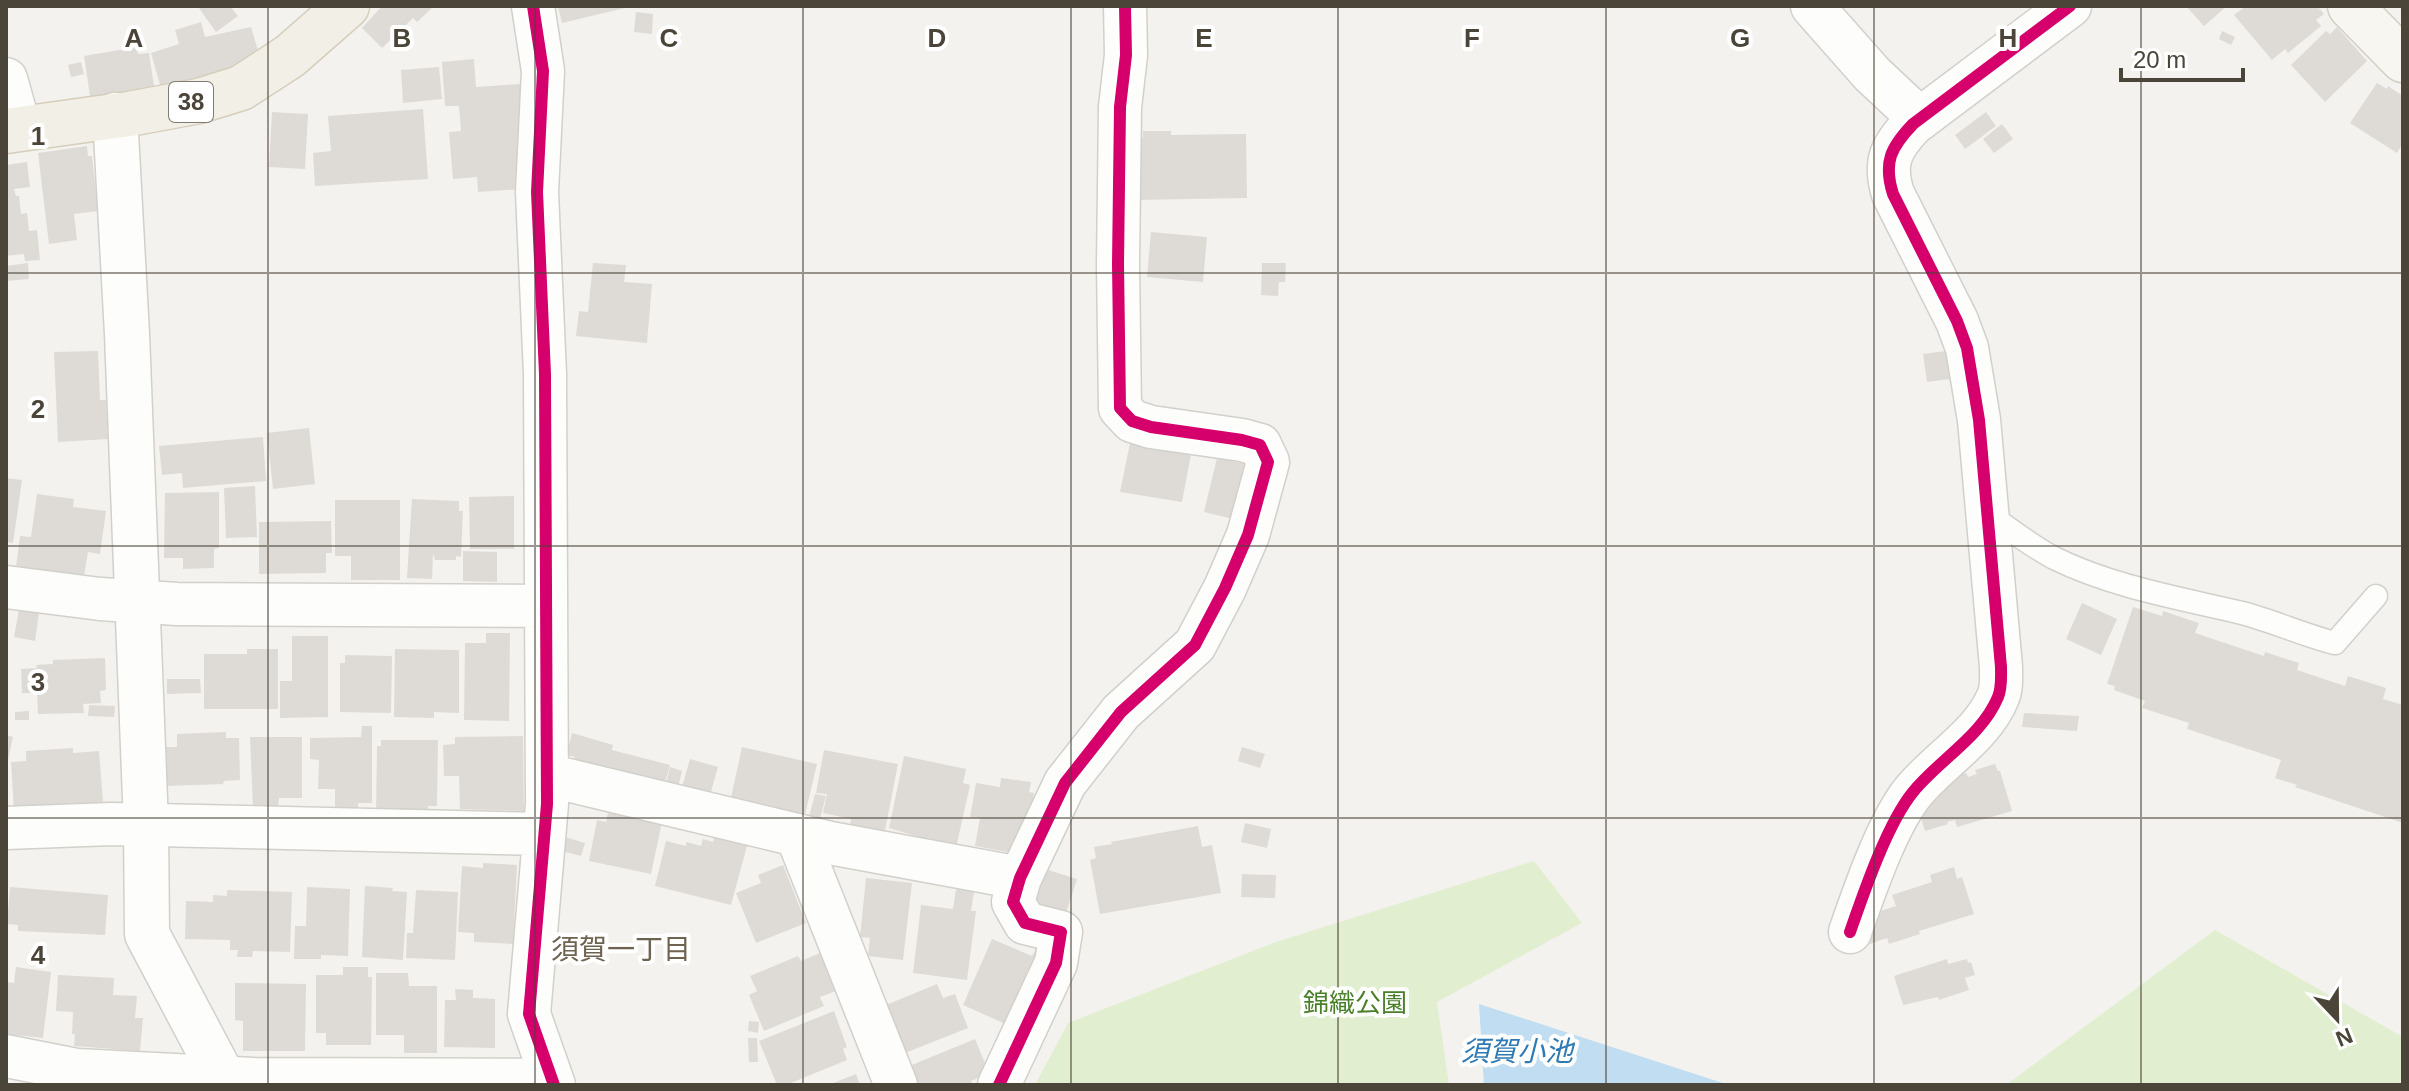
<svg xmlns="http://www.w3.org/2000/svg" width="2409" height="1091" viewBox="0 0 2409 1091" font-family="Arial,'Noto Sans JP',sans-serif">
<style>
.green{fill:#e1eecf}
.water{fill:#c0ddf1}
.building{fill:#dedbd6}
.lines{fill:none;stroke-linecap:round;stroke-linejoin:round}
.service-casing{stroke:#d2d0cb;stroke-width:25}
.minor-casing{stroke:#d2d0cb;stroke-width:45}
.tertiary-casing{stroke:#d2d0cb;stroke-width:47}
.secondary-casing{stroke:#d3cfc5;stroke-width:47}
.primary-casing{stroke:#d6cebb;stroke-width:47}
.service{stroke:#fdfdfc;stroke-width:22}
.minor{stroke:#fdfdfc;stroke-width:42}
.tertiary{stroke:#fdfdfc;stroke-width:44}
.secondary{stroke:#f7f6f1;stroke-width:44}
.primary{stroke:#f2efe6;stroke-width:44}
.cycleway-casing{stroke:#fff;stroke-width:17}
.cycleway{stroke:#d6006c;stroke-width:12}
.grid{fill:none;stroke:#4b4439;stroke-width:2;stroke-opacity:0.55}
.labels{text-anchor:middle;stroke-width:8;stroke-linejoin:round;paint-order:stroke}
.shield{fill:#fff;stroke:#817c74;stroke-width:2}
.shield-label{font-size:24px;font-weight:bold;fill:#4b4439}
.park-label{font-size:26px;fill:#4a7f2a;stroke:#fff}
.neighbourhood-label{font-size:28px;fill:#6e6250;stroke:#fff}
.water-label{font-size:28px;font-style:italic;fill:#2e7ab2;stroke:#fff}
.grid-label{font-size:26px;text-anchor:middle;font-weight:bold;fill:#4b4439;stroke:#fff;stroke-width:8;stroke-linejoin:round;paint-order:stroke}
</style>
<rect width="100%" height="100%" fill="#f4f2ee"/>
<path class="green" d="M1534 861 1582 923 1437 1002 1449 1085H1035L1068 1023 1273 943Z
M2215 930 2403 1037V1085H2006Z"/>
<path class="water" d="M1479 1004 1729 1085H1484Z"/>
<path class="building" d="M203 6H230L238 16 216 32 199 8Z
M382 6H431L432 8 417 22 413 18 382 48 362 28Z
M558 6H629V7L562 23Z
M2186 6H2227L2204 26Z
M2246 6H2317L2324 14 2316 20 2321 26 2288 53 2285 49 2272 60 2234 15Z
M636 12 653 14 652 34 634 32Z
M201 22 205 37 251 27 261 60 162 92 151 53 179 44 175 30Z
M2337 27 2367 61 2325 102 2291 65 2326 31 2330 34Z
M2222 31 2235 37 2231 45 2219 39Z
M137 47 138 54 149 53 155 93 91 103 84 56Z
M474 59 476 87 520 84 524 146 522 189 478 192 477 177 453 179 449 132 461 131 459 106H445L442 62Z
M81 62 84 74 71 77 68 65Z
M439 67 442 99 403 103 401 70Z
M2377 83 2387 89 2388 86 2403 96V143L2397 153 2350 123Z
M423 109 428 179 315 186 313 153 331 151 328 116Z
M272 112 308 114 305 169 269 167Z
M1986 112 1996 126 1965 149 1955 135Z
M2002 124 2013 139 1994 153 1983 139Z
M1143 131H1171V135L1246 134 1247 198 1136 200 1135 138H1143Z
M87 146 88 156H92L98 211 74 214 77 240 49 244 38 153Z
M27 162 30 187 14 189 16 196H19L21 214 27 213 29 231 37 230 40 260 25 261 24 254 6 256V165Z
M1151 232 1207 237 1203 282 1147 277Z
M28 263 29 279 6 281V266Z
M593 263 626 265 624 282 652 284 647 343 576 336 579 311 588 312Z
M1262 263H1286L1285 282H1279L1278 296 1261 295Z
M98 351 100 400H106L108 439 58 442 54 352Z
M1946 351 1950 379 1927 382 1923 354Z
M309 428 315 484 273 489 267 433Z
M263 437 266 481 183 488 182 473 162 475 159 446Z
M1130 443 1191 454 1182 502 1120 492Z
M1217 458 1245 464 1243 472 1247 473 1237 520 1204 512Z
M6 478 22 480 13 543 6 542Z
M255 486 257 537 226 538 224 488Z
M219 492V548L214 549V568L183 569V558H164L165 493Z
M37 494 74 499 73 507 106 511 100 554 88 552 84 576 16 567 20 536 31 537Z
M514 496V549H470L469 497Z
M412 499 459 501V511H463L461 557 456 556V560H435L433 553 432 579 407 578Z
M335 500H400V580H351V556H335Z
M331 521 332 553H326V573L259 574V522Z
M463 551 497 552V582L463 581Z
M2082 603 2117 619 2101 655 2066 639Z
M2133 607 2162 616 2163 611 2199 623 2195 633 2264 656 2265 652 2299 663 2297 670 2345 686 2348 676 2386 688 2383 699 2403 705V823L2295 787 2297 785 2275 778 2281 760 2187 729 2189 723 2142 708 2145 701 2114 690 2115 686 2107 684Z
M19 610 39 613 35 641 14 637Z
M486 633H510L509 721 464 720 465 643H486Z
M292 636H328V717L280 718V681H292Z
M247 649H278V709H204V654H247Z
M395 649 459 650V713L434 712V718L394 717Z
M345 655 392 656 391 713 340 712V663H345Z
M105 658 106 690 100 691 101 703 83 704 84 713 38 714 37 693H22L21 669 37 668 36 665 53 664V660Z
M167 679H200L201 693 167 694Z
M89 705 115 706 114 717 88 716Z
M29 711V720H15V712Z
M2024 713 2079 716 2077 731 2022 727Z
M362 726H372V803H358V808H335V789H318L319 760 310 759V738L361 737Z
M226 732V738H239L240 780 224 781 223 784 165 786V747H177V734Z
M572 733 613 745 612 750 670 765 664 786 573 765 575 757 567 755Z
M6 735 13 737 7 765 6 764Z
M523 736 524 811 460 809 459 776H444L443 745 455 744V737Z
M250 737H302V798H279L278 809H253Z
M381 740H438L437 806H428V813L391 809V814H376L377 746H381Z
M742 747 817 764 804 819 730 802Z
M1242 747 1265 754 1260 768 1238 761Z
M73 748V753L99 751 103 803 14 810 11 762 26 761V751Z
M824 750 898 764 885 831 850 825 851 819 823 813 827 794 816 793Z
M904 756 966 769 963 783 970 785 956 848 889 828Z
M690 759 718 767 710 795 682 787Z
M1995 764 1998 771H2000L2012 811 1957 827 1955 820 1947 822 1948 824 1925 831 1917 805 1938 799 1933 783 1966 773 1968 777 1977 774 1975 770Z
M670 767 682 771 677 792 665 789Z
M1001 778 1031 782 1029 792 1034 793 1023 855 975 846 980 818 970 817 976 783 1000 787Z
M815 794 826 796 820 819 809 817Z
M608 813 662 822 651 874 589 861 597 820 606 822Z
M1245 823 1271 829 1267 848 1241 842Z
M1198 826 1202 847 1212 845 1221 893 1100 914 1090 860 1096 858 1094 847 1112 844 1111 842Z
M715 834 748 842 731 905 655 886 666 841 686 846V842L701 846 703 839 713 842Z
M565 837 585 843 581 856 561 851Z
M483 863 517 865 513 944 474 942V933L458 932 462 866 483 868Z
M783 865 806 923 756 943 736 893 761 883 758 875Z
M1954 867 1957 879 1962 877 1974 914 1919 931 1920 934 1889 944 1887 938 1870 944 1866 931 1871 914 1896 906 1892 895 1932 882 1930 875Z
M1045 869 1077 879 1065 916 1033 906Z
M1242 874 1276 875 1275 898 1241 897Z
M866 878 912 883 903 960 868 956 870 938 860 937Z
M957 883 975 886 971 911H976L967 980 913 973 921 905 953 909Z
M365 886 393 888 392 891 407 892 403 960 362 957Z
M10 887 108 895 105 935 18 931V925L7 924Z
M307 887 350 889 348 956 321 955V959H294L295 926H306Z
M227 890 292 892 290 952 253 951 252 957H237L238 950H230V940L185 939 186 901 213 902V895L227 896Z
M416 890 458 892 455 960 406 958 407 933H413Z
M992 939 1032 956 1036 949 1043 952 1010 1026 963 1005Z
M825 951 841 989 820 997 824 1006 764 1031 749 995 757 991 750 976 798 956 801 961Z
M1947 959 1948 964 1967 959 1968 963 1971 962 1975 975 1965 978 1969 990 1939 1000 1938 997 1903 1005 1894 976Z
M16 967 51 972 43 1038 6 1034V982L14 983Z
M343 967H368V977H372L371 1045H326V1033H316V975H343Z
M376 973H408L409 986H437V1053H404V1035H376Z
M58 975 114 978 113 995 137 996 135 1018H143L140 1051 74 1046 75 1034H72L73 1012 56 1011Z
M235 983 306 984 305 1051H243V1021L235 1020Z
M937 984 943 998 955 994 968 1028 905 1053 886 1005Z
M455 989 473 990V998L495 999V1048L444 1047 445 1000H456Z
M834 1011 847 1047 843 1049 847 1060 786 1085H777L759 1041Z
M749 1021 759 1022 758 1033 748 1031Z
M748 1038H757L758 1062H749Z
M975 1039 989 1073 971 1081 973 1085H914L907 1067Z
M856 1074 860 1085H828Z"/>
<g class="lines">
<defs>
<path id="service" d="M1988 514C2010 529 2031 546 2054 558 2113 587 2179 598 2242 613 2273 621 2303 635 2335 643L2376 596"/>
<path id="minor" d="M533 6 543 71 537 192 545 374 547 804 529 1014 554 1085
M1812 6 1872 74 1920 119
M6 79 20 129
M6 587 100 599 177 604 545 606
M547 775 830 843 1020 878
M6 828 111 824 544 834
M797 836 896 1085
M1850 932C1864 892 1887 824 1913 792 1939 760 1982 736 1998 697 2002 688 2001 676 2001 667L1979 420 1967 348 1957 321 1893 194C1883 162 1891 147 1913 124L2070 6
M6 1056 77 1070 253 1079 552 1080
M999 1085 1056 963 1061 932 1025 923 1013 902 1020 878 1065 783 1121 712 1195 645 1225 588 1248 535 1268 462 1260 445 1242 440 1151 427 1132 421 1120 408 1118 264 1120 107 1126 55 1125 6"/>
<path id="tertiary" d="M115 115 127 334 146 825 147 934 227 1085"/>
<path id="secondary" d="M2350 6 2403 60"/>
<path id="primary" d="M6 131 129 114 199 101 241 88 290 56 347 6"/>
</defs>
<use href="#service" class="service-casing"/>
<use href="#minor" class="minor-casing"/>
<use href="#tertiary" class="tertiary-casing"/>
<use href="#secondary" class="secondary-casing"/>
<use href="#primary" class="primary-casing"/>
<use href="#service" class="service"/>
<use href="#minor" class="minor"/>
<use href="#tertiary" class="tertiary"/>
<use href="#secondary" class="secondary"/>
<use href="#primary" class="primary"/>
<defs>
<path id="cycleway" d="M533 6 543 71 537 192 545 374 547 804 529 1014 554 1085
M1850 932C1864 892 1887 824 1913 792 1939 760 1982 736 1998 697 2002 688 2001 676 2001 667L1979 420 1967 348 1957 321 1893 194C1883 162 1891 147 1913 124L2070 6
M999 1085 1056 963 1061 932 1025 923 1013 902 1020 878 1065 783 1121 712 1195 645 1225 588 1248 535 1268 462 1260 445 1242 440 1151 427 1132 421 1120 408 1118 264 1120 107 1126 55 1125 6"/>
</defs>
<use href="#cycleway" class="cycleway-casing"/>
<use href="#cycleway" class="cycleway"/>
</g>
<path class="grid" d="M268 6V1085M535 6V1085M803 6V1085M1071 6V1085M1338 6V1085M1606 6V1085M1874 6V1085M2141 6V1085M6 273H2403M6 546H2403M6 818H2403"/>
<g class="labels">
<rect class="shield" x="169" y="82" width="44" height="40" rx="6"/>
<g class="shield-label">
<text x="191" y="110">38</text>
</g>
<g class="park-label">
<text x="1355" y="1012">錦織公園</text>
</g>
<g class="neighbourhood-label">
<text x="621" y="959">須賀一丁目</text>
</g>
<g class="water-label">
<text x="1517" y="1061">須賀小池</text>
</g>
</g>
<g class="grid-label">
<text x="134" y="47">A</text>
<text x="402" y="47">B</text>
<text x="669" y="47">C</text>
<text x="937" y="47">D</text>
<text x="1204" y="47">E</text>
<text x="1472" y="47">F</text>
<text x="1740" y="47">G</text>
<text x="2008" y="47">H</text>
<text x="38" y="145">1</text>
<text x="38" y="418">2</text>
<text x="38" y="691">3</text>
<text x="38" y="964">4</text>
</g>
<rect width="2409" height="1091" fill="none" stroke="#4b4439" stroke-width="16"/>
<g transform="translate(2337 1019) rotate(158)" stroke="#ffffff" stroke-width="6" paint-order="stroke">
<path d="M0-6L14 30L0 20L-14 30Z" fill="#4b4439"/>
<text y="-12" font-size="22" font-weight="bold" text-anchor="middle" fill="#4b4439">N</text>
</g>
<path d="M2121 68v12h122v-12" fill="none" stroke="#4b4439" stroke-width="4"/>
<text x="2133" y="68" font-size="24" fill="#4b4439" stroke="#ffffff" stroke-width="6" paint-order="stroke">20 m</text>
</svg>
